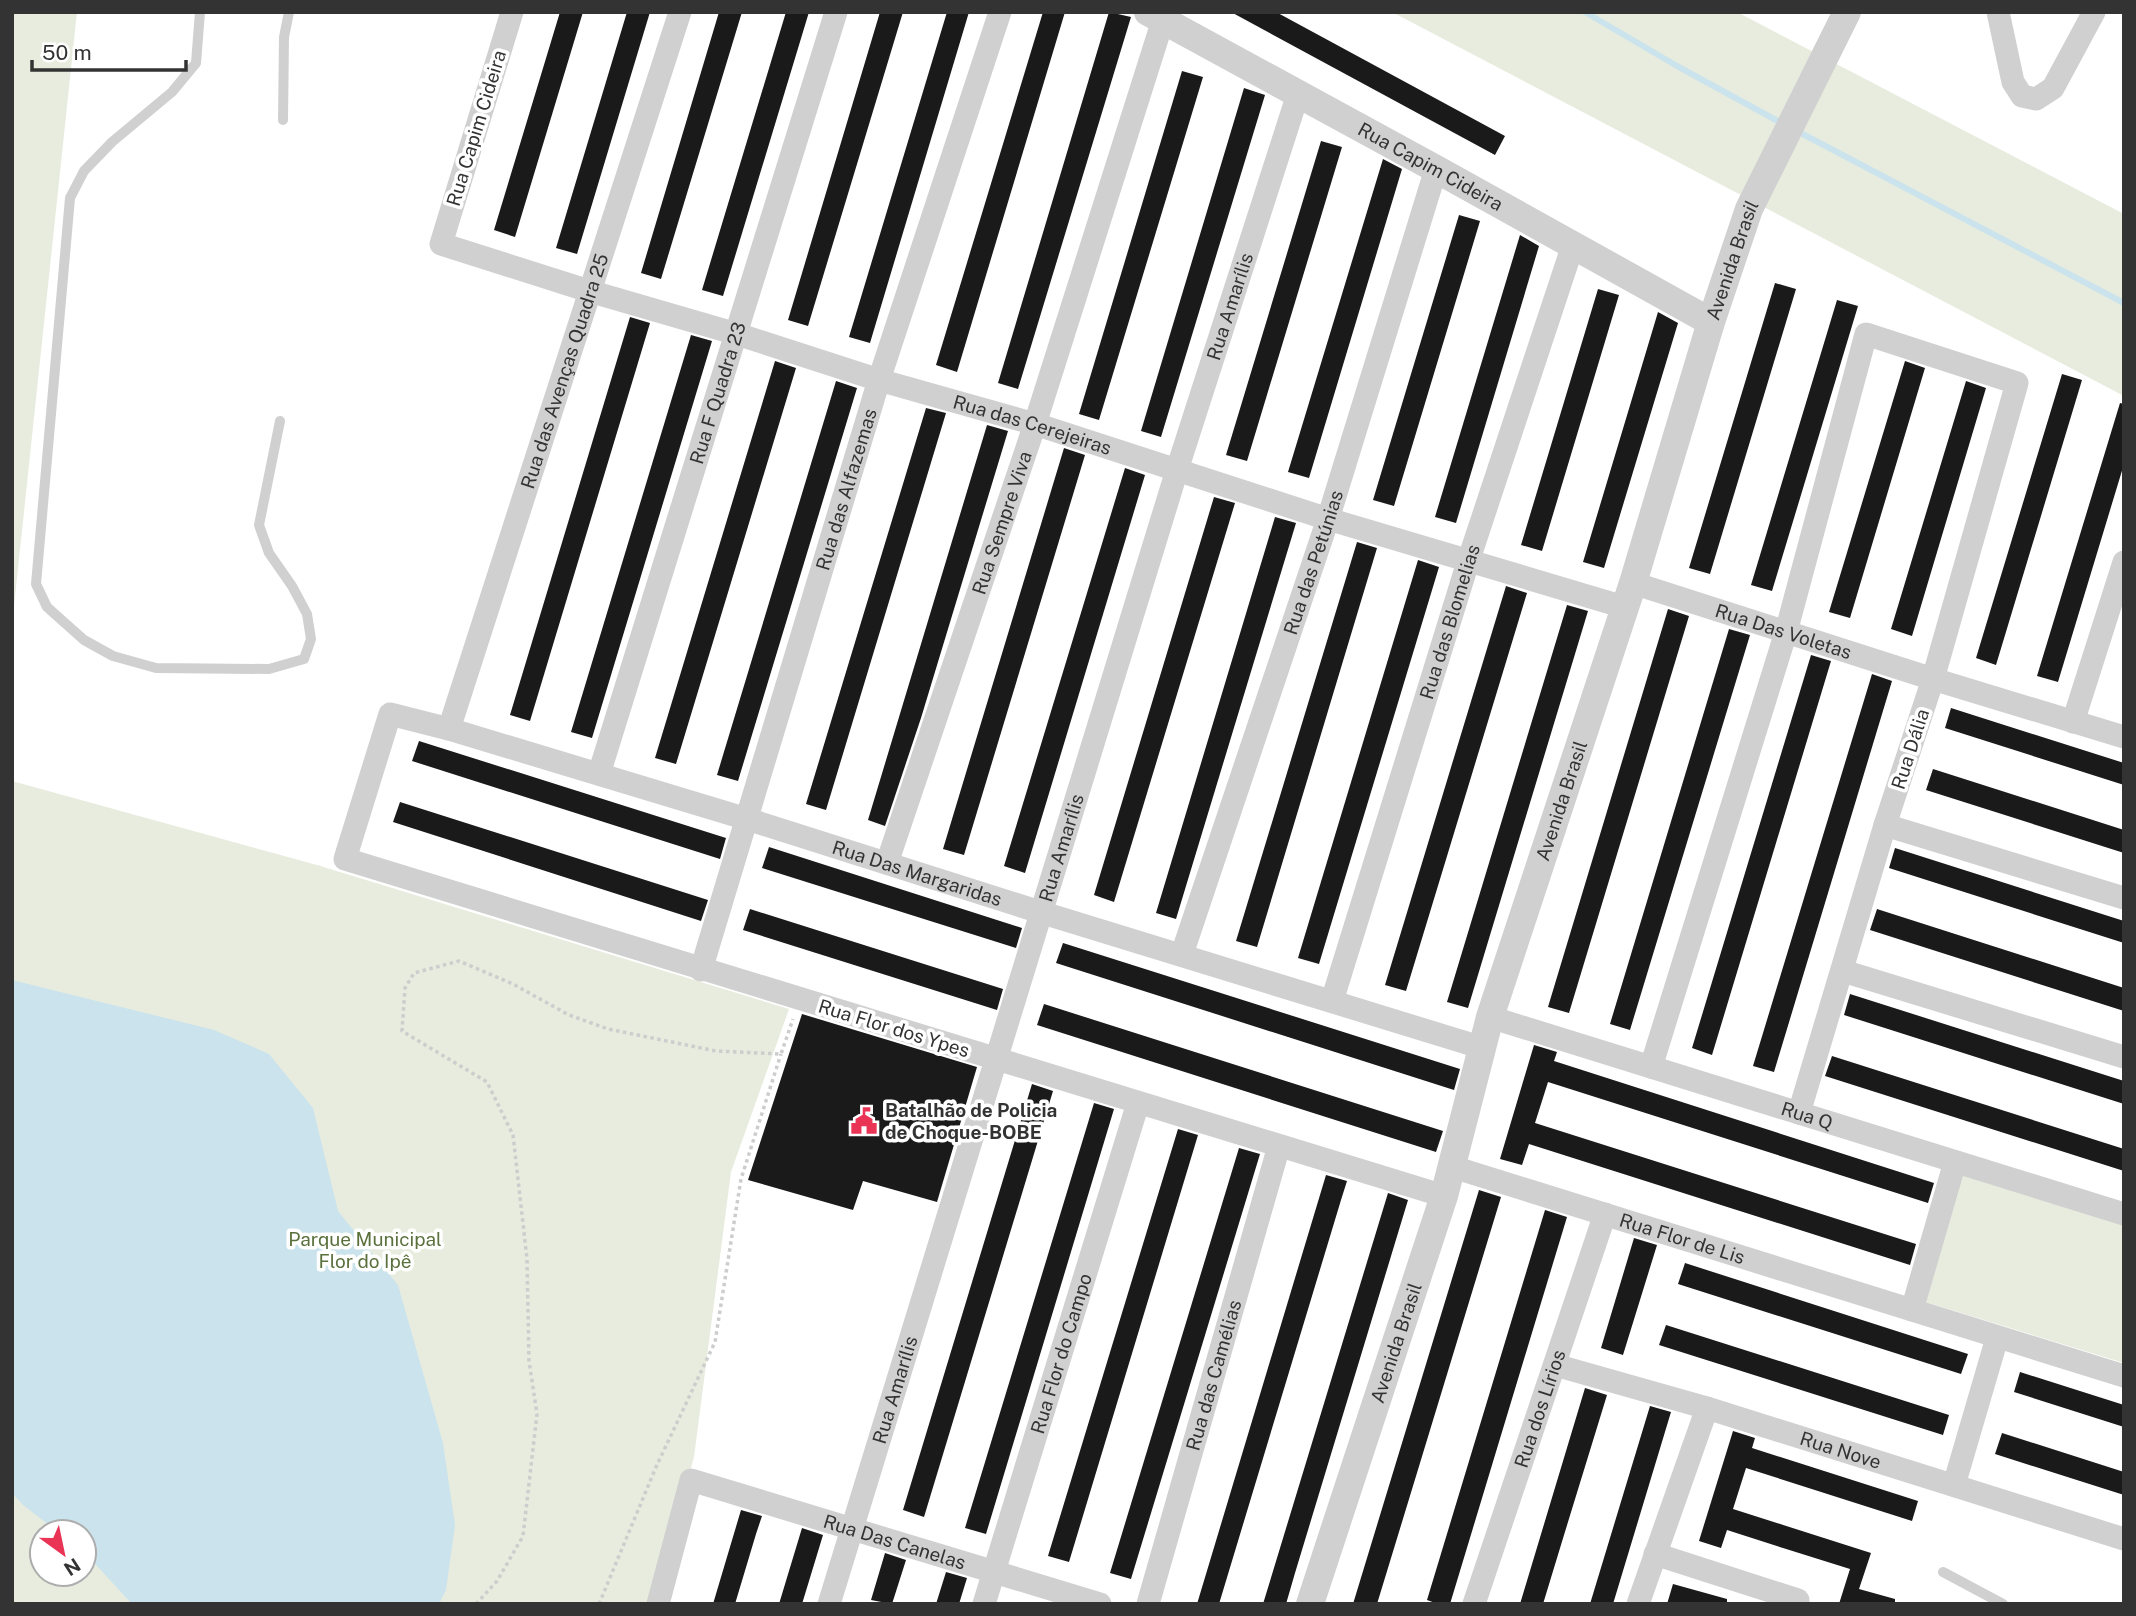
<svg xmlns="http://www.w3.org/2000/svg" width="2136" height="1616" viewBox="0 0 2136 1616" font-family="'Public Sans',sans-serif">
<style>
.green{fill:#e7ecde;fill-rule:evenodd}
.water{fill:#cbe3ed}
.lines{fill:none;stroke-linecap:round;stroke-linejoin:round}
.stream{stroke:#cbe3ed;stroke-width:6}
.building{fill:#1a1a1a}
.path{stroke:#cdcdcd;stroke-width:3.5;stroke-dasharray:3.5 3.5;stroke-linecap:butt}
.service{stroke:#d0d0d0;stroke-width:10}
.minor{stroke:#d0d0d0;stroke-width:23}
.tertiary{stroke:#d0d0d0;stroke-width:28}
.labels{text-anchor:middle;stroke-width:7;stroke-linejoin:round;paint-order:stroke}
.street-label{font-size:19px;fill:#333;stroke:#fff}
.poi-label{font-size:19px;font-weight:bold;fill:#333;stroke:#fff;text-anchor:start}
.park-label{font-size:19px;fill:#5b713d;stroke:#fff}
</style>
<rect width="100%" height="100%" fill="#fff"/>
<path class="green" d="M12 12H77L12 625Z
M1392 12H1737L2124 214V396Z
M12 781 317 865 789 1009 731 1172 694 1457 653 1604H12ZM42 1532H84V1574H42Z
M1959 1170 2124 1221V1363L1919 1300Z"/>
<path class="water" d="M12 980 214 1030 269 1054 313 1108 338 1211 398 1285 443 1443 455 1525 446 1590 439 1604H132L84 1552V1532H58L23 1505 12 1493Z"/>
<g class="lines">
<path class="stream" d="M1585 12 1677 66 1785 125
M1797 131 2124 303"/>
</g>
<path class="building" d="M560 12H583L515 237 494 230Z
M627 12H650L577 254 556 248Z
M719 12H742L661 279 641 273Z
M786 12H809L723 296 702 290Z
M880 12H903L808 326 788 320Z
M947 12H969L870 343 849 337Z
M1043 12H1065L957 372 936 365Z
M1109 12 1131 17 1018 389 998 383Z
M1231 12H1276L1505 136 1495 155Z
M1182 71 1203 77 1099 420 1079 414Z
M1244 88 1265 95 1161 437 1141 431Z
M1321 141 1342 147 1247 461 1226 455Z
M1383 159 1402 169 1309 478 1288 472Z
M1459 215 1480 221 1394 506 1373 500Z
M1520 235 1539 246 1456 523 1435 517Z
M1775 283 1796 289 1710 574 1689 568Z
M1598 289 1619 295 1542 551 1521 545Z
M1837 300 1858 306 1772 591 1751 585Z
M1658 312 1678 323 1604 568 1583 562Z
M630 317 650 323 530 721 510 715Z
M691 335 712 341 592 738 571 732Z
M775 361 796 368 676 764 655 758Z
M1905 361 1925 368 1850 618 1829 612Z
M2062 374 2082 380 1996 665 1976 658Z
M836 381 857 388 738 781 717 775Z
M1966 381 1986 388 1912 636 1891 629Z
M2120 403 2124 404V464L2058 682 2037 676Z
M926 408 946 413 826 810 806 804Z
M987 425 1008 431 921 718 885 826 868 820Z
M1064 448 1085 455 964 855 943 849Z
M1125 468 1145 475 1025 873 1004 866Z
M1214 497 1235 503 1114 902 1094 895Z
M1275 517 1296 523 1176 919 1156 913Z
M1357 542 1377 548 1257 947 1236 941Z
M1418 560 1439 567 1319 964 1298 958Z
M1506 586 1527 593 1406 991 1385 985Z
M1567 605 1588 611 1468 1008 1447 1002Z
M1668 609 1689 616 1569 1013 1548 1007Z
M1729 629 1750 635 1630 1030 1610 1024Z
M1811 655 1831 661 1712 1055 1692 1048Z
M1872 674 1892 681 1774 1072 1753 1066Z
M1951 708 2124 763V785L1945 728Z
M419 741 726 838 720 859 412 761Z
M1933 769 2124 830V853L1926 790Z
M400 802 708 900 701 921 393 822Z
M769 847 1022 928 1016 948 762 868Z
M1895 848 2124 921V943L1889 868Z
M750 909 1003 989 997 1010 743 930Z
M1877 909 2124 988V1011L1870 930Z
M1063 943 1460 1069 1454 1090 1056 963Z
M1850 994 2124 1081V1104L1844 1015Z
M1044 1004 1443 1131 1436 1152 1037 1025Z
M802 1014 977 1067 937 1202 863 1181 853 1210 748 1180Z
M1534 1045 1557 1052 1554 1061 1934 1183 1928 1203 1548 1082 1535 1123 1916 1244 1910 1265 1529 1144 1522 1165 1500 1159Z
M1832 1056 2124 1149V1171L1825 1076Z
M1032 1084 1053 1091 924 1517 903 1510Z
M1094 1103 1114 1109 986 1534 965 1528Z
M1178 1129 1198 1135 1069 1562 1048 1556Z
M1239 1148 1260 1154 1131 1579 1110 1573Z
M1326 1175 1347 1181 1341 1200 1219 1604H1197Z
M1479 1190 1501 1197 1420 1463 1377 1604H1353Z
M1388 1193 1408 1200 1295 1573 1286 1604H1263Z
M1545 1210 1567 1217 1450 1604H1438L1427 1600Z
M1634 1238 1657 1245 1623 1355 1601 1348Z
M1685 1263 1968 1354 1961 1374 1678 1284Z
M1666 1325 1949 1415 1943 1435 1659 1345Z
M2020 1372 2124 1405V1427L2014 1392Z
M1585 1388 1607 1395 1564 1535 1543 1604H1520Z
M1650 1406 1671 1412 1613 1604H1590Z
M1733 1431 1755 1438 1752 1448 1918 1501 1912 1521 1746 1468 1733 1509 1871 1553 1859 1589 1895 1599V1604H1839L1850 1569 1783 1548 1727 1530 1721 1548 1699 1541Z
M2002 1433 2124 1472V1495L1995 1454Z
M741 1510 762 1516 756 1534 735 1604H713Z
M802 1528 823 1535 802 1604H779Z
M885 1553 906 1560 892 1604 871 1600Z
M946 1572 967 1578 959 1604H936Z
M1673 1584 1727 1599V1604H1667Z"/>
<g class="lines">
<path class="path" d="M476 1604 497 1581 523 1536 537 1414 529 1361 527 1259 513 1135 487 1082 402 1031 405 988 414 973 459 961 513 984 569 1015 608 1029 716 1051 781 1054 793 1019
M599 1604 656 1467 715 1342 741 1179 781 1054"/>
<path class="service" d="M200 12 196 63 172 92 112 142 84 171 70 198 36 584 47 607 84 640 113 656 156 668 269 669 304 659 311 639 307 614 292 586 269 553 259 525 280 421
M283 120 284 37 289 12
M1943 1572 2003 1604"/>
<g class="minor">
<path id="s1" d="M512 12 441 244 589 291 737 334 879 380 1035 424 1328 519 1624 607"/>
<path d="M1998 12 2013 82 2022 96 2036 99 2053 88 2094 12"/>
<path id="s2" d="M1633 583 1933 679 2124 737"/>
<path d="M2073 722 2124 562"/>
<path id="s3" d="M449 729 680 12"/>
<path id="s4" d="M599 774 836 12"/>
<path d="M1885 825 2124 898"/>
<path id="s5" d="M887 863 1035 424 1163 20"/>
<path id="s6" d="M1182 954 1328 519 1436 169"/>
<path id="s7" d="M701 970 879 380 1000 12"/>
<path d="M1843 971 2124 1057"/>
<path id="s8" d="M1332 1001 1468 562 1573 245"/>
<path id="s9" d="M1490 1017 2124 1214"/>
<path d="M1651 1067 1786 632 1866 334 2017 383 1933 679 1885 825 1799 1113"/>
<path id="s10" d="M1453 1167 2124 1376"/>
<path id="s11" d="M1444 1196 345 859 390 714 449 729 747 819 1040 912 1483 1048"/>
<path d="M1912 1310 1955 1162"/>
<path id="s12" d="M1555 1365 1707 1408 2124 1539"/>
<path d="M1954 1485 1997 1338"/>
<path d="M1655 1554 1798 1600 1797 1604"/>
<path id="s13" d="M658 1604 691 1480 1100 1604"/>
<path id="s14" d="M829 1604 1177 470 1298 94"/>
<path id="s15" d="M984 1604 1138 1103"/>
<path id="s16" d="M1148 1604 1279 1146"/>
<path id="s17" d="M1474 1604 1605 1214"/>
<path d="M1638 1604 1707 1408"/>
</g>
<g class="tertiary">
<path id="s18" d="M1148 12 1436 169 1711 322"/>
<path id="s19" d="M1310 1604 1444 1196 1490 1017 1633 583 1711 322 1749 209 1847 12"/>
</g>
</g>
<defs>
<symbol id="civic-bare" viewBox="-9 -9 18 18"><path d="M-.6-6.5H3V-4.5H.6V-3L4-1V1h2V6H-6V1h2V-1L-.6-3ZM-1.2 2.5V6h2.4V2.5Z" fill="#ea3456" stroke="#fff" stroke-width="2.5" paint-order="stroke"/></symbol>
</defs>
<g fill-rule="evenodd">
<use href="#civic-bare" x="845" y="1102" width="38" height="38"/>
</g>
<g class="labels">
<g class="street-label">
<text transform="translate(476 128) rotate(-73)" y="7">Rua Capim Cideira</text>
<text dy="7" stroke="none"><textPath href="#s18" startOffset="322">Rua Capim Cideira</textPath></text>
<text dy="7" stroke="none"><textPath href="#s19" startOffset="1409">Avenida Brasil</textPath></text>
<text dy="7" stroke="none"><textPath href="#s14" startOffset="1358">Rua Amarílis</textPath></text>
<text dy="7" stroke="none"><textPath href="#s3" startOffset="376">Rua das Avenças Quadra 25</textPath></text>
<text dy="7" stroke="none"><textPath href="#s4" startOffset="399">Rua F Quadra 23</textPath></text>
<text dy="7" stroke="none"><textPath href="#s1" startOffset="861">Rua das Cerejeiras</textPath></text>
<text dy="7" stroke="none"><textPath href="#s7" startOffset="502">Rua das Alfazemas</textPath></text>
<text dy="7" stroke="none"><textPath href="#s5" startOffset="359">Rua Sempre Viva</textPath></text>
<text dy="7" stroke="none"><textPath href="#s6" startOffset="413">Rua das Petúnias</textPath></text>
<text dy="7" stroke="none"><textPath href="#s8" startOffset="397">Rua das Blomelias</textPath></text>
<text dy="7" stroke="none"><textPath href="#s2" startOffset="158">Rua Das Voletas</textPath></text>
<text transform="translate(1910 749) rotate(-72)" y="7">Rua Dália</text>
<text dy="7" stroke="none"><textPath href="#s19" startOffset="842">Avenida Brasil</textPath></text>
<text dy="7" stroke="none"><textPath href="#s14" startOffset="791">Rua Amarílis</textPath></text>
<text dy="7" stroke="none"><textPath href="#s11" startOffset="1852">Rua Das Margaridas</textPath></text>
<text transform="translate(894 1028) rotate(17)" y="7">Rua Flor dos Ypes</text>
<text dy="7" stroke="none"><textPath href="#s9" startOffset="332">Rua Q</textPath></text>
<text dy="7" stroke="none"><textPath href="#s10" startOffset="240">Rua Flor de Lis</textPath></text>
<text dy="7" stroke="none"><textPath href="#s19" startOffset="275">Avenida Brasil</textPath></text>
<text dy="7" stroke="none"><textPath href="#s15" startOffset="262">Rua Flor do Campo</textPath></text>
<text dy="7" stroke="none"><textPath href="#s16" startOffset="238">Rua das Camélias</textPath></text>
<text dy="7" stroke="none"><textPath href="#s14" startOffset="224">Rua Amarílis</textPath></text>
<text dy="7" stroke="none"><textPath href="#s17" startOffset="206">Rua dos Lírios</textPath></text>
<text dy="7" stroke="none"><textPath href="#s12" startOffset="298">Rua Nove</textPath></text>
<text dy="7" stroke="none"><textPath href="#s13" startOffset="341">Rua Das Canelas</textPath></text>
</g>
<g class="poi-label">
<text x="885" y="1117">Batalhão de Policia<tspan x="885" dy="22">de Choque-BOBE</tspan></text>
</g>
<g class="park-label">
<text x="365" y="1246">Parque Municipal<tspan x="365" dy="22">Flor do Ipê</tspan></text>
</g>
</g>
<rect width="2136" height="1616" fill="none" stroke="#333333" stroke-width="28"/>
<g transform="translate(63 1553) rotate(147)"><circle r="33" fill="#ffffff" stroke="#adadad" stroke-width="2"/>
<path d="M0-5L12 26L0 18L-12 26Z" fill="#ea3456"/>
<text y="-10" font-size="19" font-weight="bold" text-anchor="middle" fill="#333333">N</text>
</g>
<path d="M32 60v10h154v-10" fill="none" stroke="#333333" stroke-width="3.5"/>
<text x="42" y="60" font-size="21" fill="#333333" stroke="#ffffff" stroke-width="5" paint-order="stroke">50 m</text>
</svg>
